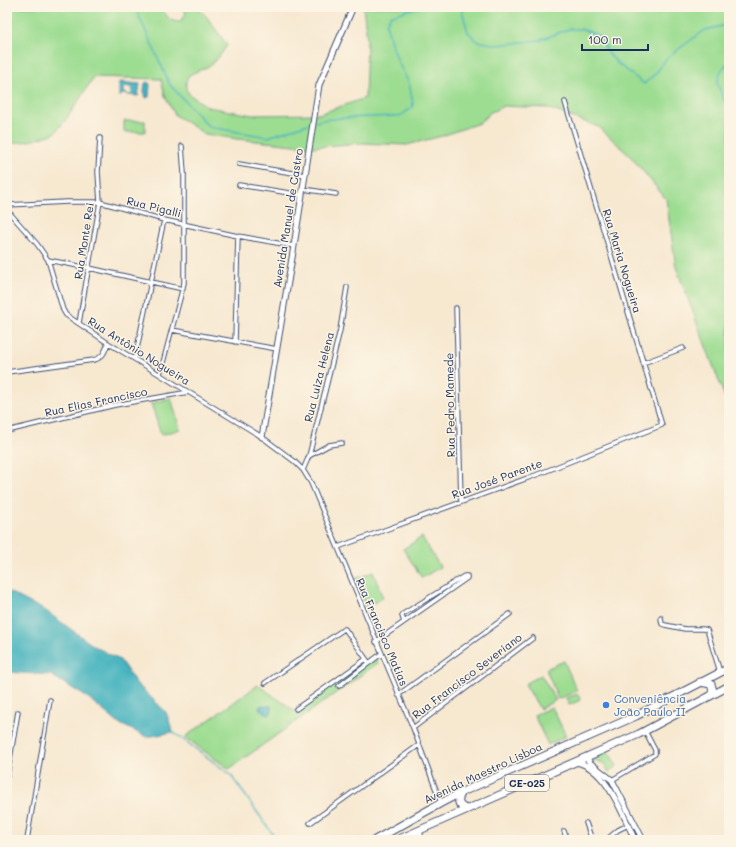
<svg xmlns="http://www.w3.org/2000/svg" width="736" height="847" viewBox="0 0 736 847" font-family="Mali,sans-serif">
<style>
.green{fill:#9ddd92;stroke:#5c8678}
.water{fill:#44b3bf;stroke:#30718e;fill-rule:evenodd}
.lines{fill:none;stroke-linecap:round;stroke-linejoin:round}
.stream{stroke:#44b3bf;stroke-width:1.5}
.street-casing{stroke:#3c4b6f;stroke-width:5.5}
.secondary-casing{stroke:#3c4b6f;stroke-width:7}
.highway-casing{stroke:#3c4b6f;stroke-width:9}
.street{stroke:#fff;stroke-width:3.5}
.secondary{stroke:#fff;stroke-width:5}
.highway{stroke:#fff;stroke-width:7}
.shop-dot{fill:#3f7fe0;stroke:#fcf5e5;stroke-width:1.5}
.labels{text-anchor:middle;stroke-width:3;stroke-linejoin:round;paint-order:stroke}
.shield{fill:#fcf5e5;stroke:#5e6a86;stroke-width:1}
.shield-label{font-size:10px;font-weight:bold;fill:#1b2f5e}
.street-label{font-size:11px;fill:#1b2f5e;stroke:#fcf5e5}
.shop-label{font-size:11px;fill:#366cbe;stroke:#fcf5e5;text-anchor:start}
</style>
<rect width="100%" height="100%" fill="#fcf5e5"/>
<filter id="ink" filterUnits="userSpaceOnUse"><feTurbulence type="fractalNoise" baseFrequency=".025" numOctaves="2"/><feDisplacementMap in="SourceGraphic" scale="8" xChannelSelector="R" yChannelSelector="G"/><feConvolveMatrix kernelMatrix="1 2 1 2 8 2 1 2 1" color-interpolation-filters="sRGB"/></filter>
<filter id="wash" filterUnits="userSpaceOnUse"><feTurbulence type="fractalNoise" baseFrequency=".012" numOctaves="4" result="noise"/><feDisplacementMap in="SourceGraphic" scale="16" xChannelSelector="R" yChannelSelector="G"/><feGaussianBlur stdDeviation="0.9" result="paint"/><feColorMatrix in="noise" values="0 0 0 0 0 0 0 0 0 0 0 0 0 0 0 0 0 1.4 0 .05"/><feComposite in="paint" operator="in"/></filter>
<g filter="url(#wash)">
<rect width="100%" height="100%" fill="#f7e8d0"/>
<path class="green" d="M7 7H161L169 19 176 22 182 20 186 13 182 7H197L206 16 227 45 219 57 209 66 189 75 186 82V89L190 95 208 107 252 115 319 114 365 98 367 39 363 7H729V408L676 267 666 199 632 158 599 127 547 108 504 106 491 112 479 123 442 136 407 145 361 143 313 147 237 139 205 134 175 115 165 96 161 79 94 77 67 118 55 133 35 140 7 144Z
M124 121H145V132H124Z
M171 398 180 429 161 435 151 403Z
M422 537 440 567 422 578 403 549Z
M373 572 383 598 366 607 355 579Z
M375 656 378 663 229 769 185 737 258 685 295 711Z
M564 661 577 691 558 699 546 669Z
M541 675 556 700 540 709 525 684Z
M578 694 581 700 569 705 566 698Z
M552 707 566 736 548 745 534 715Z
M608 751 617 766 609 772 604 764 597 762 593 759 594 756Z"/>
<path class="water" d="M119 82 140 84 138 96 123 94 119 97ZM126 86 132 88V94L129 95 123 92V89Z
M148 82 150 84 149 97 146 98 144 91 145 83Z
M7 591 46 611 94 646 120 660 136 683 166 712 173 732 147 737 118 723 88 698 51 675 7 672Z
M261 705 271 706 272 710 270 715H267L264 711 260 710 259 707Z"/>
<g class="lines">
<path class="stream" d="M135 7 170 85 209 127 268 137 311 123
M461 7 468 32 477 41 497 45 540 40 569 29H581L598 35 609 54 617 63 644 84 657 72 666 59 673 53 705 30 722 26 729 28
M729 61 721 71 717 83 724 100 729 105
M315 122 322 120 342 118 400 116 413 107 412 98 409 83 398 62 390 39 386 24 390 16 408 10 422 7
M173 732 230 774 277 840"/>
</g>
</g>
<g filter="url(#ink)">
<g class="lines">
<defs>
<path id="street" d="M239 164 305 175
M239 185 302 195
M303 189 336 194
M7 205 67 202H100L164 220 238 236 294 246
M7 210 37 244 48 260 63 310 66 315 108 343 262 437 294 461 303 470 311 483 413 728 441 803
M48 260 89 268 183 289
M456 308 461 502
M79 323 100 202 98 172 100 138
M172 330 277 349
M235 342 238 236
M135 358 164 220
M643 363 683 348
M7 372 94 360C104 357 105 351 108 343
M160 374 184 283V173L182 146
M7 431 115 405 189 392
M309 456 329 445 342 443
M303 470 309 456 340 330 347 287
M338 547 536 475 662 425 565 102
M661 618 662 624 665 625 685 629H703L707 630 720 672
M376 642 384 636 467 578V576H464L403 614 402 616 404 622
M265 683 344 629H345L369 663
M339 686 381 654
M398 695 510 614
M296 709 366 659
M413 728 533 638
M7 776 18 712
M612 780 655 754V750L645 731
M310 823 419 745
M586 823 592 840
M420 830 422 840
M564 831 567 840
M27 840 50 700
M606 840 618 830 628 825"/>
<path id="secondary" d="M262 437 294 246 319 85 353 7
M586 757 590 763 612 780 643 840
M575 762C606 766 623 815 635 840"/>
<path id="highway" d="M700 682 711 684 713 691 711 695
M462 792C457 800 457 806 467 809
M375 840 441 803 462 792 636 716 729 668
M397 840 639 734 729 686"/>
</defs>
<use href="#street" class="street-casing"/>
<use href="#secondary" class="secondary-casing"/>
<use href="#highway" class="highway-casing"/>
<use href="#street" class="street"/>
<use href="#secondary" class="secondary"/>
<use href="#highway" class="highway"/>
</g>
</g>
<circle class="shop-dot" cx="606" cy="705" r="4"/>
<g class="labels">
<rect class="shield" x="505" y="775" width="44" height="16" rx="3"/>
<g class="shield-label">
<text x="527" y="787">CE-025</text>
</g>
<g class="street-label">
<text transform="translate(154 207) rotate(14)" y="4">Rua Pigalli</text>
<text transform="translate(288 218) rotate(-81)" y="4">Avenida Manuel de Castro</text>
<text transform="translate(84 241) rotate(-81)" y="4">Rua Monte Rei</text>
<text transform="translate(622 261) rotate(73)" y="4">Rua Maria Nogueira</text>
<text transform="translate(139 351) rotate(32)" y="4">Rua Antônio Nogueira</text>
<text transform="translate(319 377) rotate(-76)" y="4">Rua Luiza Helena</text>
<text transform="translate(96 402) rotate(-12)" y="4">Rua Elias Francisco</text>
<text transform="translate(450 405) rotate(-91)" y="4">Rua Pedro Mamede</text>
<text transform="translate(497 479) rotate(-20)" y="4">Rua José Parente</text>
<text transform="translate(382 632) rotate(67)" y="4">Rua Francisco Matias</text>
<text transform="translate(467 676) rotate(-37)" y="4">Rua Francisco Severiano</text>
<text transform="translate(483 773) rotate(-25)" y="4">Avenida Maestro Lisboa</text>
</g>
<g class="shop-label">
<text x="614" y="703">Conveniência<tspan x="614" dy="13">João Paulo II</tspan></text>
</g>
</g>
<rect width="736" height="847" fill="none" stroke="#fcf5e5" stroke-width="24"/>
<path d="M582 44v6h66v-6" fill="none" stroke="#1b2f5e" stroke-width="2"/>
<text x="588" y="44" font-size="12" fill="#1b2f5e" stroke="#fcf5e5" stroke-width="3" paint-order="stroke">100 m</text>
</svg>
